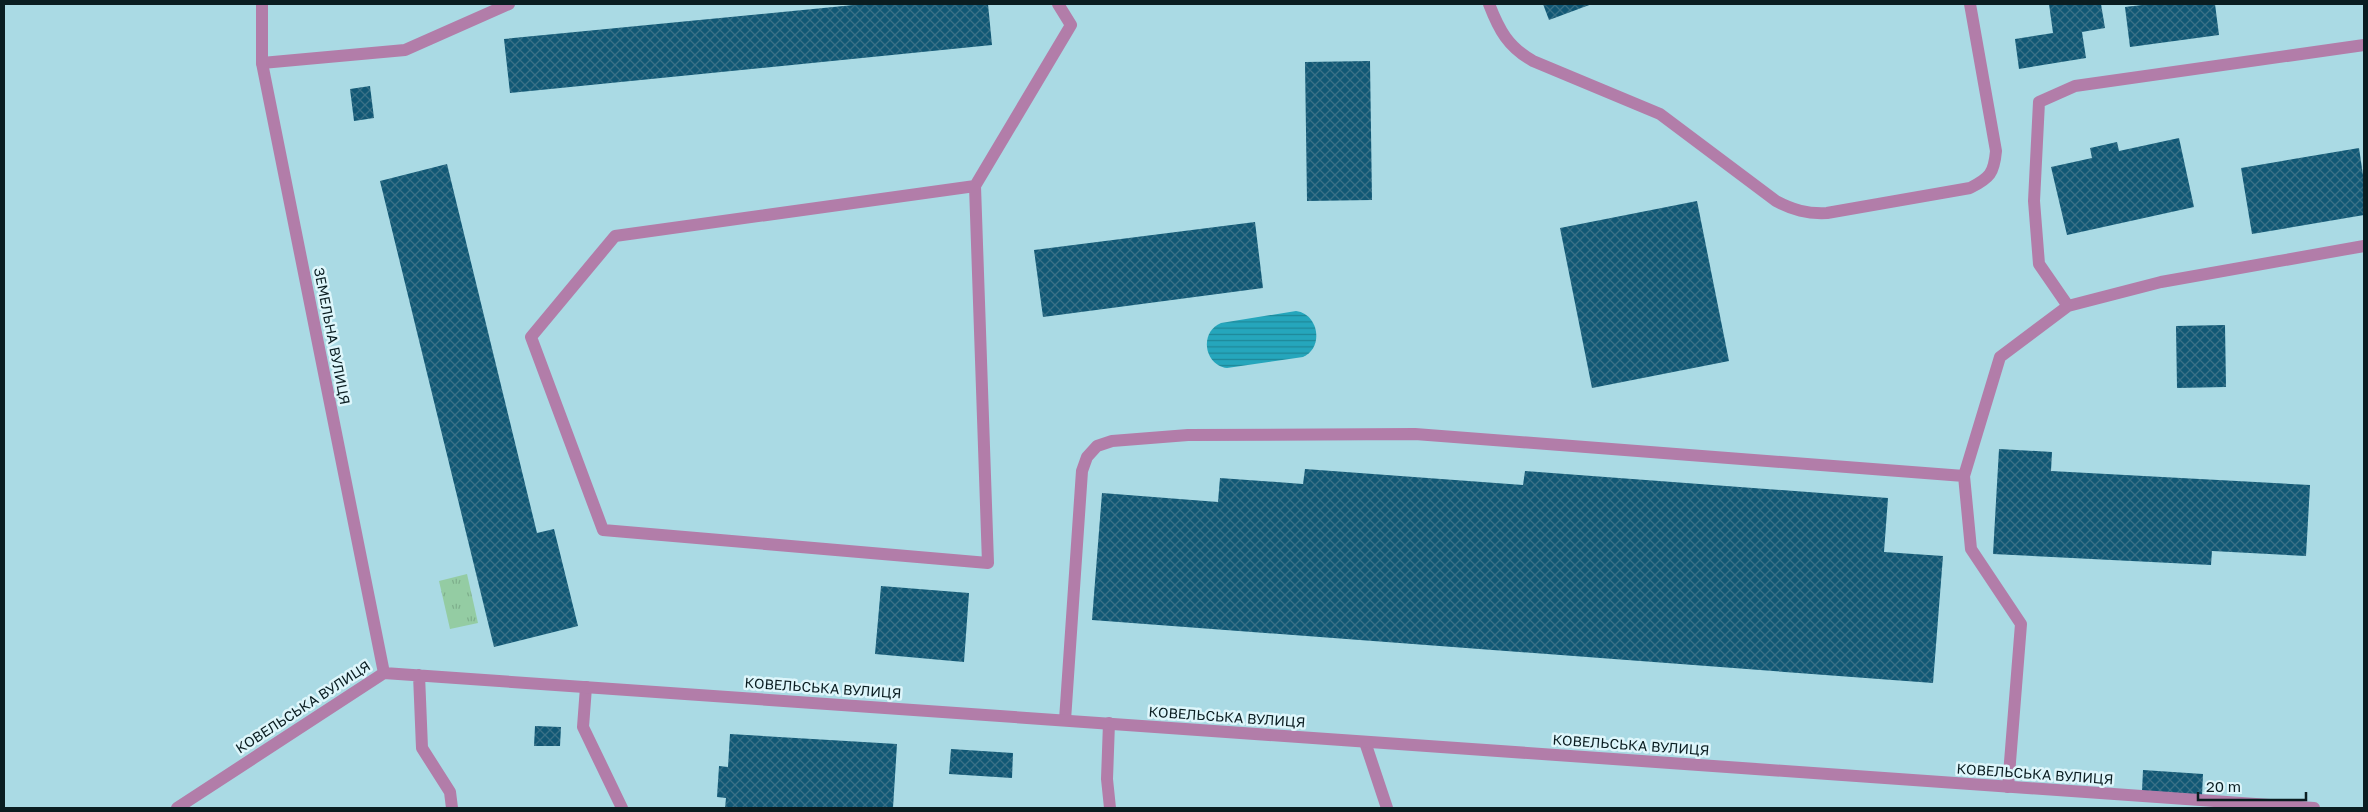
<svg xmlns="http://www.w3.org/2000/svg" width="2368" height="812" viewBox="0 0 2368 812" font-family="'Golos Text',sans-serif">
<style>
.grass{fill:url(#grass-tufts)}
.water{fill:url(#water-rules)}
.building{fill:url(#building-cross-hatch)}
.lines{fill:none;stroke-linecap:round;stroke-linejoin:round}
.lane{stroke:#b27da9;stroke-width:12}
.street{stroke:#b27da9;stroke-width:12}
.labels{text-anchor:middle;stroke-width:5;stroke-linejoin:round;paint-order:stroke}
.street-label{font-size:14px;fill:#0a1d21;stroke:#def6fb}
</style>
<defs>
<pattern id="grass-tufts" width="24" height="20" patternUnits="userSpaceOnUse" patternTransform="scale(1.25)"><rect width="24" height="20" fill="#94cca3"/><path d="M3 7l-1-3M5 7V3M7 7l1-3M15 17l-1-3M17 17v-4M19 17l1-3" fill="none" stroke="#7eaf8c"/></pattern>
<pattern id="water-rules" width="6" height="5" patternUnits="userSpaceOnUse" patternTransform="scale(1.25)"><rect width="6" height="5" fill="#25a6bc"/><path d="M0 2.5h6" fill="none" stroke="#1e8798"/></pattern>
<pattern id="building-cross-hatch" width="8" height="8" patternUnits="userSpaceOnUse" patternTransform="scale(1.25)"><rect width="8" height="8" fill="#115875"/><path d="M0 0l8 8M0 8l8-8" fill="none" stroke="#3a7187"/></pattern>
</defs>
<rect width="100%" height="100%" fill="#aadae4"/>
<path class="grass" d="M467 574 478 623 450 629 439 581Z"/>
<path class="water" d="M1296 311C1319 314 1324 348 1303 357L1227 368C1204 365 1199 332 1221 323Z"/>
<path class="building" d="M864 4H988L992 45 510 93 504 39Z
M1543 4H1592L1549 20Z
M2049 4H2101L2105 28 2082 32 2086 58 2019 69 2015 39 2053 33Z
M2151 4H2215L2219 35 2130 47 2125 7Z
M1370 61 1372 200 1307 201 1305 62Z
M370 86 374 118 354 121 350 89Z
M2179 138 2194 207 2067 235 2051 167 2092 158 2090 148 2117 142 2119 151Z
M2359 148 2364 182V215L2252 234 2241 168Z
M447 164 537 533 554 529 578 626 494 647 380 181Z
M1697 201 1729 361 1592 388 1560 228Z
M1255 222 1263 288 1043 317 1034 250Z
M2225 325 2226 387 2177 388 2176 326Z
M1999 449 2052 452 2051 471 2310 485 2306 556 2212 551 2211 565 1993 554Z
M1305 469 1523 485 1525 471 1888 498 1884 552 1943 556 1933 683 1092 620 1102 493 1218 502 1220 478 1303 484Z
M881 586 969 593 964 662 875 654Z
M535 726 561 727 560 746H534Z
M730 734 897 744 893 808H725L726 798 717 797 719 766 728 767Z
M951 749 1013 753 1012 778 949 774Z
M2143 770 2203 774 2202 796 2142 791Z"/>
<g class="lines">
<path class="lane" d="M1489 4C1499 30 1508 47 1533 61L1660 114 1776 201C1793 210 1807 214 1827 213L1970 188C1990 178 1994 173 1996 151L1970 4
M262 63 405 50 509 4
M975 186 615 236 531 337 603 530 988 563 975 186 1071 25 1058 4
M2068 306 2039 264 2034 201 2039 102 2075 86 2364 45
M1964 476 2000 357 2068 306 2161 282 2364 246
M586 687 583 727 622 808
M1065 720 1082 471 1087 457 1097 446 1112 441 1188 435 1415 434 1964 476 1971 549 2021 624 2008 787
M1109 723 1107 779 1110 808
M1365 742 1387 808"/>
<path class="street" d="M262 4V63L384 673
M419 675 422 748 450 792 452 808
M177 808 384 673 2314 808"/>
</g>
<g class="labels">
<g class="street-label">
<text transform="translate(332 336) rotate(79)" y="5">ЗЕМЕЛЬНА ВУЛИЦЯ</text>
<text transform="translate(823 688) rotate(4)" y="5">КОВЕЛЬСЬКА ВУЛИЦЯ</text>
<text transform="translate(303 707) rotate(-33)" y="5">КОВЕЛЬСЬКА ВУЛИЦЯ</text>
<text transform="translate(1227 717) rotate(4)" y="5">КОВЕЛЬСЬКА ВУЛИЦЯ</text>
<text transform="translate(1631 745) rotate(4)" y="5">КОВЕЛЬСЬКА ВУЛИЦЯ</text>
<text transform="translate(2035 774) rotate(4)" y="5">КОВЕЛЬСЬКА ВУЛИЦЯ</text>
</g>
</g>
<rect width="2368" height="812" fill="none" stroke="#0a1d21" stroke-width="10"/>
<path d="M2198 792v8h108v-8" fill="none" stroke="#0a1d21" stroke-width="2.5"/>
<text x="2206" y="792" font-size="15" fill="#0a1d21" stroke="#def6fb" stroke-width="4" paint-order="stroke">20 m</text>
</svg>
